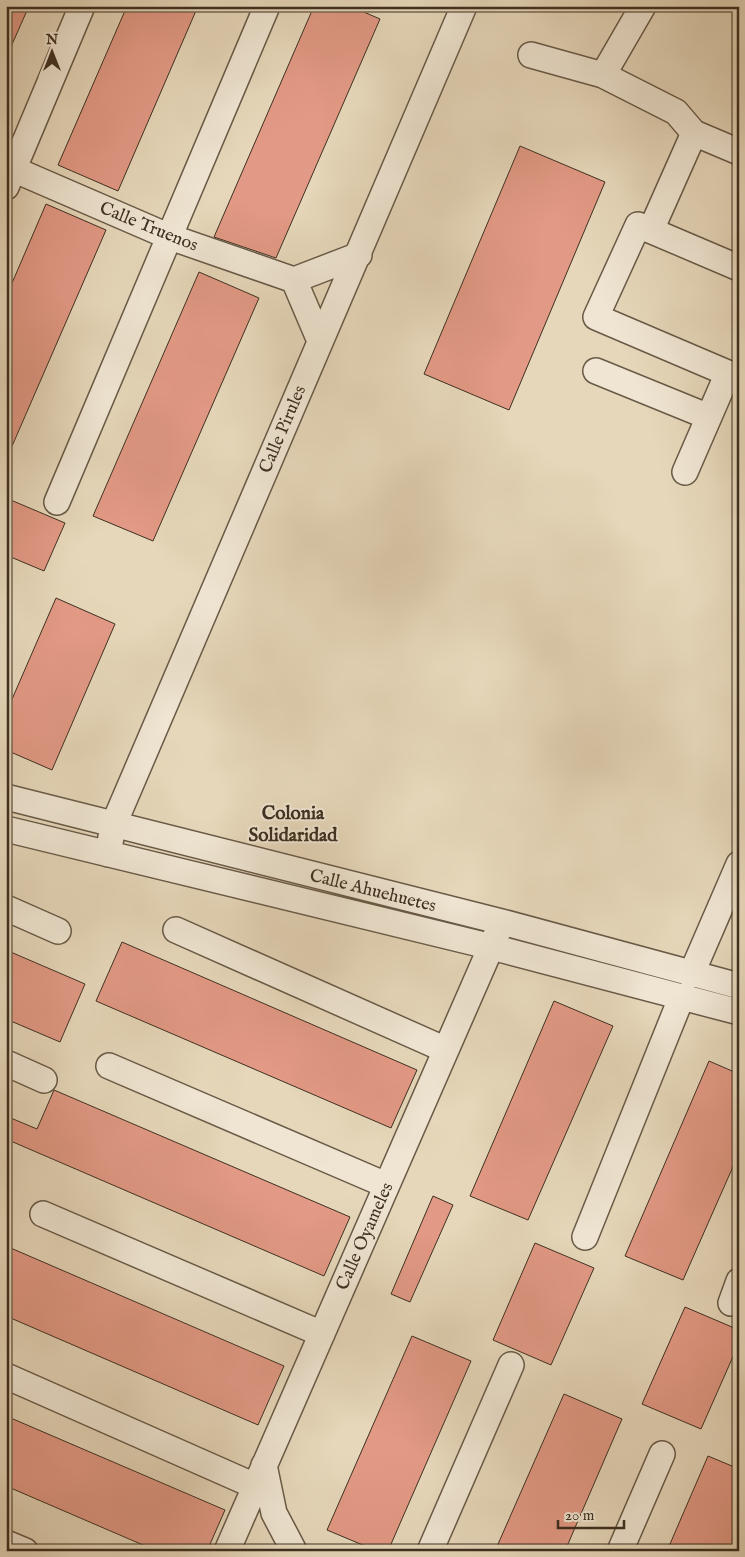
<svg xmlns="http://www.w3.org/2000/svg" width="745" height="1557" viewBox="0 0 745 1557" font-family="'IM FELL English',serif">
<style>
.building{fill:#e29985;stroke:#3e3021}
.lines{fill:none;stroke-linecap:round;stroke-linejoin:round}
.minor-casing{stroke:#685a47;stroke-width:28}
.minor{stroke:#efe5d2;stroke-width:25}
.labels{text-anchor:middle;stroke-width:4;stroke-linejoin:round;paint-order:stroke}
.street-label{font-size:18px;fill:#3e3021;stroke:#efe5d2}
.neighbourhood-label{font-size:19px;font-weight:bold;fill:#3e3021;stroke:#efe5d2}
</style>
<rect width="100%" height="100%" fill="#e6d7ba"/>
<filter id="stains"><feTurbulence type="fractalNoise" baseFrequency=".004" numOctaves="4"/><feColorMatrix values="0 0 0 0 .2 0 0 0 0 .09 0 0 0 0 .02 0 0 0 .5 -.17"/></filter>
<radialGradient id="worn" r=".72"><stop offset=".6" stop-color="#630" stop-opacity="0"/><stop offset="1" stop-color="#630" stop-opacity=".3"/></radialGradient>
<path class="building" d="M6 6H29L6 58Z
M127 6H198L118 191 58 165Z
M314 6H350L380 19 276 258 214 237Z
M520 146 605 182 509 410 424 374Z
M46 204 106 230 6 460V297Z
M199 272 259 298 153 541 93 516Z
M6 498 65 523 44 571 6 555Z
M56 598 115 624 52 770 6 750V713Z
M122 942 417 1070 391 1128 96 1001Z
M6 950 85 984 60 1042 6 1019Z
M554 1001 613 1026 528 1220 470 1196Z
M709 1061 739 1074V1153L683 1280 625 1256Z
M54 1090 350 1217 324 1276 6 1139V1116L37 1129Z
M433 1196 453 1205 410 1302 391 1294Z
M535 1243 594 1268 551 1365 493 1340Z
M6 1246 284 1366 258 1425 6 1316Z
M685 1307 739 1330V1343L701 1429 642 1404Z
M412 1336 471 1361 388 1551H377L327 1530Z
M564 1394 622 1419 574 1530 565 1551H495Z
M6 1416 225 1510 207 1551H157L6 1486Z
M708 1456 739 1469V1551H667Z"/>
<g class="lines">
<defs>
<path id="minor" d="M643 6 603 75 676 112 694 133 739 152
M531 55 603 75
M6 166 170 237 294 280 359 255
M6 187 82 6
M651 230 694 133
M739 268 638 225 596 317 739 378
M294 280 320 341
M596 371 709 417
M685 472 728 373
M57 502 267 6
M6 797 502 922 739 986
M6 829 492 947 739 1012
M108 854 113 826 464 6
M6 908 58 931
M176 930 446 1050
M691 975 739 864
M6 1063 44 1080
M109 1066 386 1185
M43 1214 322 1334
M585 1237 682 996
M731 1303 739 1281
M6 1376 255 1486
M264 1465 274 1513 294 1551
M6 1543 25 1551
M227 1551 498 931
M430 1551 511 1365
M620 1551 662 1454"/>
</defs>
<use href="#minor" class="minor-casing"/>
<use href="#minor" class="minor"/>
</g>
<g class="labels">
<g class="street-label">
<text transform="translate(149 226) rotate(22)" y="6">Calle Truenos</text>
<text transform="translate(282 429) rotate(-67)" y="6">Calle Pirules</text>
<text transform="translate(373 890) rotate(14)" y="6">Calle Ahuehuetes</text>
<text transform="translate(364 1236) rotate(-66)" y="6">Calle Oyameles</text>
</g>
<g class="neighbourhood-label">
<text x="293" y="819">Colonia<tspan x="293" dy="22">Solidaridad</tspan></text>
</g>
</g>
<rect width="745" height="1557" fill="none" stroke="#e6d7ba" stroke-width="25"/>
<rect x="8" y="8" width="730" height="1542" fill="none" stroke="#3e3021" stroke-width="2.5"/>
<rect x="12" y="12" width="720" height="1532" fill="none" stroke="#3e3021"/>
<g transform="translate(52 52)" stroke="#efe5d2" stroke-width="4" paint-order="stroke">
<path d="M0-4L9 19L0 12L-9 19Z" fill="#3e3021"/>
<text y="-8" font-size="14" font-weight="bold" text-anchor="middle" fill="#3e3021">N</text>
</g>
<path d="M558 1520v8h66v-8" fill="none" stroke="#3e3021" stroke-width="2.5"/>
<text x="565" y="1520" font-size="15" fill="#3e3021" stroke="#efe5d2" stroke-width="4" paint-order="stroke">20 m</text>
<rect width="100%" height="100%" filter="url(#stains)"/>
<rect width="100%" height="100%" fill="url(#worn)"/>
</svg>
